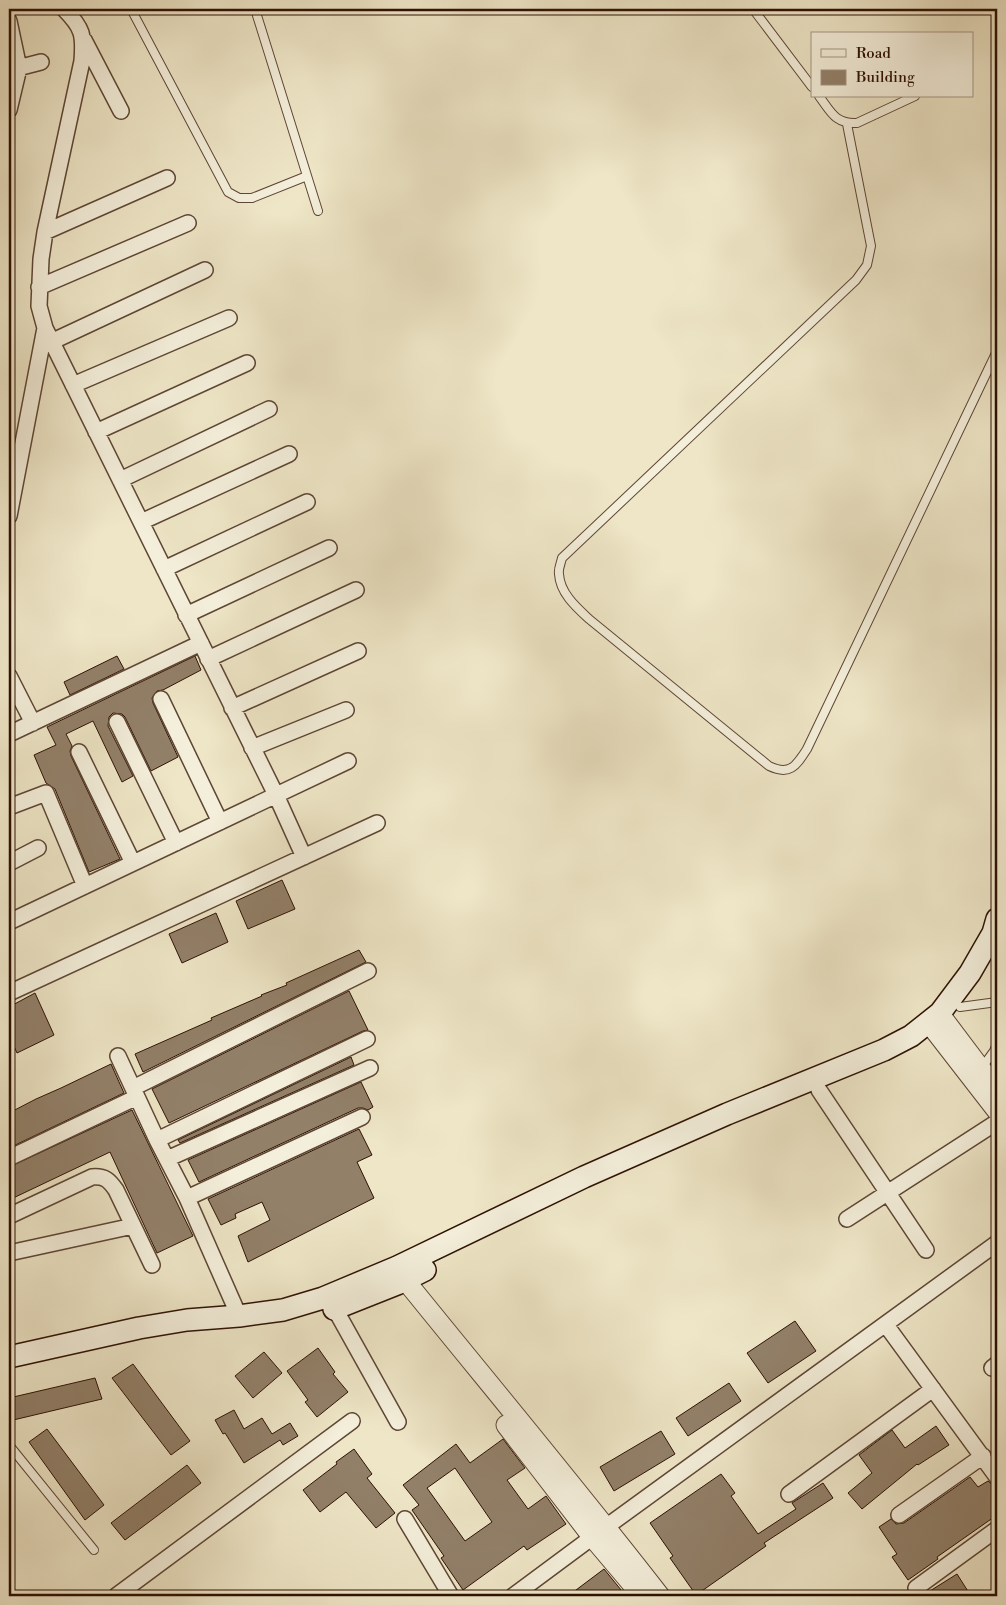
<svg xmlns="http://www.w3.org/2000/svg" width="1006" height="1605" viewBox="0 0 1006 1605" font-family="'Libre Bodoni',serif">
<style>
.building{fill:#928069;stroke:#2e1104;fill-rule:evenodd}
.lines{fill:none;stroke-linecap:round;stroke-linejoin:round}
.service-casing{stroke:#5e4635;stroke-width:10}
.minor-casing{stroke:#5e4635;stroke-width:18}
.tertiary-casing{stroke:#5e4635;stroke-width:21}
.secondary-casing{stroke:#2e1104;stroke-width:24}
.service{stroke:#f4efdb;stroke-width:8}
.minor{stroke:#f4efdb;stroke-width:15}
.tertiary{stroke:#f4efdb;stroke-width:19}
.secondary{stroke:#f4efdb;stroke-width:21}
</style>
<rect width="100%" height="100%" fill="#eee6c7"/>
<filter id="stains"><feTurbulence type="fractalNoise" baseFrequency=".004" numOctaves="4"/><feColorMatrix values="0 0 0 0 .2 0 0 0 0 .09 0 0 0 0 .02 0 0 0 .5 -.17"/></filter>
<radialGradient id="worn" r=".72"><stop offset=".6" stop-color="#630" stop-opacity="0"/><stop offset="1" stop-color="#630" stop-opacity=".3"/></radialGradient>
<path class="building" d="M117 656 124 669 70 695 64 682Z
M195 656 201 670 163 690 157 691 152 698 153 703 178 757 151 771 125 717 122 714 113 713 109 717 108 726 133 776 122 782 93 721 66 734 72 746 70 751 71 756 120 859 89 872 55 789 46 783 34 755 56 745 47 727Z
M282 880 295 909 248 929 236 901Z
M216 913 228 942 182 963 169 934Z
M359 950 366 962 143 1072 135 1054 212 1020 211 1018 262 996 261 995 287 985 286 983Z
M349 991 368 1030 363 1031 169 1123 152 1089Z
M35 993 54 1035 17 1053 9 1035V1007Z
M351 1057 354 1065 180 1143 178 1140Z
M111 1064 124 1093 9 1148V1113L36 1099 61 1088Z
M361 1082 373 1107 368 1110 363 1108H358L199 1182 188 1160Z
M132 1110 193 1236 157 1253 110 1152 9 1200V1167Z
M359 1129 372 1155 357 1162 374 1198 248 1262 238 1236 270 1220 262 1202 235 1214 236 1218 221 1225 208 1199Z
M795 1321 816 1351 768 1383 747 1353Z
M318 1348 335 1372 333 1374 348 1392 317 1417 305 1402 308 1400 287 1371Z
M264 1352 282 1373 253 1398 235 1376Z
M133 1364 190 1441 171 1455 112 1378Z
M95 1378 102 1399 9 1421V1398Z
M729 1383 741 1401 688 1436 676 1418Z
M234 1410 244 1429 262 1418 272 1434 290 1423 298 1436 283 1445 280 1440 244 1463 225 1433 223 1434 215 1420Z
M936 1426 949 1445 918 1465 917 1464 862 1509 848 1493 872 1473 859 1455 892 1430 905 1448Z
M47 1429 104 1505 85 1520 29 1442Z
M661 1431 675 1454 614 1491 600 1467Z
M503 1439 525 1468 507 1480 528 1509 546 1496 566 1524 527 1550 524 1546 463 1590 441 1558 444 1556 412 1510 419 1505 403 1485 456 1444 470 1463ZM455 1468 492 1522 465 1541 427 1488Z
M354 1449 372 1474 367 1478 395 1513 376 1528 346 1492 320 1512 303 1490 337 1464 336 1462Z
M187 1465 201 1483 125 1540 111 1523Z
M721 1474 735 1493 731 1496 758 1534 796 1509 792 1503 823 1483 833 1498 764 1543 766 1546 696 1595 670 1558 673 1556 650 1523Z
M970 1477 978 1487 988 1481 993 1485 997 1491V1515L937 1557 938 1559 908 1580 892 1557 897 1554 879 1527 891 1519 896 1524 904 1523Z
M604 1569 626 1596H568Z
M957 1574 971 1596H922Z"/>
<g class="lines">
<defs>
<path id="service" d="M131 9 228 192 239 198H252L307 176
M255 9 318 211
M753 9 812 87
M819 96C831 112 835 124 857 123L915 96
M847 124 871 246 867 265 856 280 562 558C561 563 558 569 559 574 560 593 576 607 589 619L769 766C790 776 796 766 807 749L997 351
M960 1007 997 1002
M981 1069 994 1051 997 1044
M9 1445 94 1550"/>
<path id="minor" d="M64 9C83 28 84 35 82 61L45 232 41 259 39 306 45 328 276 795 304 857
M9 21 19 68 9 110
M84 40 121 111
M10 70 41 62
M45 232 167 178
M39 287 188 223
M51 342 205 270
M73 385 229 318
M96 432 247 363
M120 480 269 409
M9 516 45 328
M141 522 289 454
M164 569 307 502
M186 615 329 548
M208 659 356 590
M9 676 33 723
M161 699 220 822
M232 708 358 651
M117 722 176 843
M9 734 201 643
M252 748 346 710
M79 752 133 863
M9 807 46 793 85 886
M9 863 38 848
M9 922 348 761
M9 993 377 823
M118 1056 157 1140 187 1198 239 1316
M133 1088 368 971
M819 1090 926 1250
M157 1140 367 1039
M9 1158 137 1097
M167 1159 370 1068
M187 1198 362 1117
M9 1216 92 1177C105 1176 109 1180 116 1190L152 1265
M847 1219 997 1122
M9 1253 133 1226
M335 1309 398 1422
M886 1325 997 1477
M992 1368 997 1364
M789 1494 933 1389
M899 1515 983 1456
M405 1519 451 1596
M916 1588 997 1529
M116 1596 352 1421
M513 1596 606 1527 997 1243"/>
<path id="tertiary" d="M939 1013 997 1090
M928 1022 997 1111
M398 1269 405 1280C490 1385 577 1489 660 1596
M506 1425 593 1538 642 1596"/>
<path id="secondary" d="M334 1309 397 1284 425 1270
M9 1357 139 1328 187 1320 239 1316 283 1310 323 1298 397 1267 584 1177 727 1114 884 1050 911 1036 940 1013 970 973 993 933 997 919"/>
</defs>
<use href="#service" class="service-casing"/>
<use href="#minor" class="minor-casing"/>
<use href="#tertiary" class="tertiary-casing"/>
<use href="#secondary" class="secondary-casing"/>
<use href="#service" class="service"/>
<use href="#minor" class="minor"/>
<use href="#tertiary" class="tertiary"/>
<use href="#secondary" class="secondary"/>
</g>
<rect width="1006" height="1605" fill="none" stroke="#eee6c7" stroke-width="30"/>
<rect x="10" y="10" width="986" height="1585" fill="none" stroke="#2e1104" stroke-width="2.5"/>
<rect x="15" y="15" width="976" height="1575" fill="none" stroke="#2e1104"/>
<rect x="811" y="32" width="162" height="65" fill="#f4efdb" stroke="#a59685"/>
<rect x="821" y="49" width="25" height="8" fill="#f4efdb" stroke="#a59685"/>
<text x="856" y="58" font-size="15" fill="#2e1104">Road</text>
<rect x="821" y="70" width="25" height="15" fill="#928069" stroke="#a59685"/>
<text x="856" y="82" font-size="15" fill="#2e1104">Building</text>
<rect width="100%" height="100%" filter="url(#stains)"/>
<rect width="100%" height="100%" fill="url(#worn)"/>
</svg>
